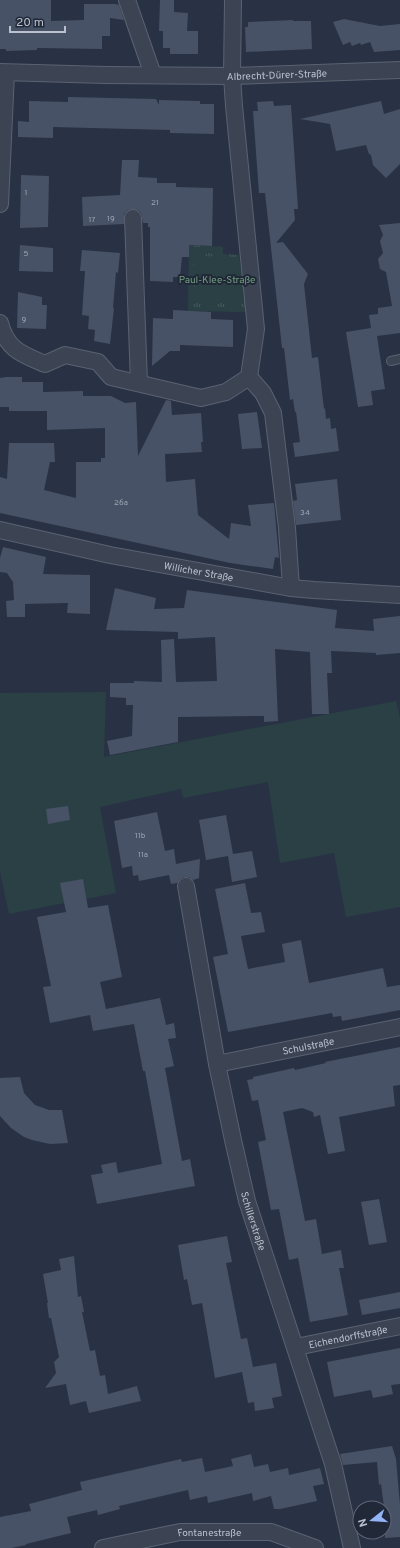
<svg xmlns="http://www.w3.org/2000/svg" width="400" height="1548" viewBox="0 0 400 1548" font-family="Overpass,sans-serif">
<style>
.grass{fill:url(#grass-tufts)}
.green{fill:#2a4045}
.building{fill:#475266}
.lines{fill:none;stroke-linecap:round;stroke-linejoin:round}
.service-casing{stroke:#5b6271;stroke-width:10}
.minor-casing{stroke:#5b6271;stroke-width:18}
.service{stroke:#3c4453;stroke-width:8}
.minor{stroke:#3c4453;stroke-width:16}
.labels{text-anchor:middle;stroke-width:4;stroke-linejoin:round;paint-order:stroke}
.number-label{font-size:8px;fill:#9da4b3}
.street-label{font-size:10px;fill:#bac0cd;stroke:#212939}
.park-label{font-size:10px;fill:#719e7e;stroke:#212939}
</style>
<defs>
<pattern id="grass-tufts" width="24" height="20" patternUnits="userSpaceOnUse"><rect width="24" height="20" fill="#2a4045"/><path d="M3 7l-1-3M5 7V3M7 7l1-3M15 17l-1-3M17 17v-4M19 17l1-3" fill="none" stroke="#475a5f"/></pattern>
</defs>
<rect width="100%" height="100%" fill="#283244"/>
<path class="grass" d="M189 245 223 247V254L239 255 246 312 188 311Z"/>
<path class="green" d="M194 256 238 257 240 302H195Z
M106 692 104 757 396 701 400 718V907L346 917 334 853 280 863 268 782 183 798 181 789 100 807 116 893 9 914 0 872V693Z"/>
<path class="building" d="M0 0H51V21L84 20V4H115L119 5 124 20 110 18V36H102V49L37 48V50L6 51V49H0Z
M160 0H174V12L188 13 187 31H198V54H170V48H163V31H159Z
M344 19 380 26 400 24V50L374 52 370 42 361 45 360 43 352 46 350 42 343 45 333 22Z
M293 20V21H311L312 49 246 52 245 27H248V22Z
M68 97 156 99 159 105V100L200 101V104H214V134L170 133V130L53 127V138L18 137V121L29 122V101L68 102Z
M273 101 274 106 291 105 298 209H294L295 220 276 243 283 242 308 274 304 284 312 358 318 357 324 409 325 408 326 419 330 418 331 429 336 428 339 451 295 457 293 443 300 442 296 412H295L293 399 290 400 284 348H282L265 193H259L253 111H258L257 102Z
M381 101 384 114 400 109V164L386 178 373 165 371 155 369 154 366 145 336 151 330 124 300 119Z
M122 160H139L138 177 157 178V183H176V187L213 188 212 246 189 245V257H182L180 277H173V282L150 281V227H148V223H143L141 213 138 210 133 209 128 210 124 214V224L83 226 82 197 120 195Z
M21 175 49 176 48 227 20 228Z
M400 223V333L377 336 385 389 371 391 373 405 358 407 346 332 371 328 369 315 378 314V308L392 306 386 272 380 269 378 259 383 253 380 241 383 235 379 225Z
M20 245 53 248V272L19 271Z
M82 250 120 253 118 273 116 272 113 308H114L110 344 94 341 95 330 88 329 89 316 82 315 85 271H80Z
M18 292 42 297V305H47L46 329 17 328Z
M173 310 211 312V319L233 320V347L180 345V351H170L152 366 153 318 173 319Z
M6 377H22V382H43V392L83 391V396H111L125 403 136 402 138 456 166 400 171 401 172 415 201 413 203 442H201L202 452 165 454 166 482 195 479 198 515 229 539 231 523 251 526 248 505 274 503 279 558 275 557 273 569 230 563 0 513V477L7 479 9 443H54L55 462H50L44 490 76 498V462H101V458H105V428L47 430V411H9V407H0V378Z
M257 412 262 448 242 449 238 414Z
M337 479 341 520 296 525 293 501 297 500 295 484Z
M3 547 46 557 43 574 90 575V614L67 613 68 603 25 604V617H7L6 601 14 600 13 582 7 573 0 572V558Z
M115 588 156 598 154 609 184 608 187 590 337 610 335 628 374 631 373 619 400 616V653L376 655V653L331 651 332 673H327L329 714H312L310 652 275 649 278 721 264 722V716L178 717V742L110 755 107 741 132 736 133 705H126V698L110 697V683H134V681L162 682 161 640 174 639 176 682 217 681 215 637 178 639V632L106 630Z
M68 806 70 820 48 824 46 809Z
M157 812 165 851 174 849 176 864 200 859 199 878 193 880 189 877H184L180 879 177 883 171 884 169 875 139 881 138 875 133 876 132 866 122 868 114 821Z
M226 815 233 854 252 851 257 877 232 882 228 856 206 860 199 820Z
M83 879 88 908 108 905 122 977 100 982 106 1009 160 998 166 1025 174 1023 176 1038 168 1039 174 1066 165 1068 182 1161 190 1159 195 1186 97 1204 91 1175 103 1173 101 1165 116 1162 118 1173 162 1164 145 1071H143L134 1024 93 1031 90 1015 50 1023 43 987 51 986 37 917 66 912 60 883Z
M245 883 251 913 261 912 265 932 241 936 248 969 285 962 282 944 301 940 309 983 383 968 387 987 400 985V1010L342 1021 341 1016 333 1017 332 1013 228 1032 213 957 228 954 215 889Z
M400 1047V1085L393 1086 395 1106 339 1117 345 1151 328 1154 320 1115 314 1117 313 1112 302 1108 283 1112 305 1221 316 1219 322 1254 341 1250 344 1268H339L348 1315 310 1322 298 1258 289 1260 279 1209 271 1210 258 1142 266 1140 258 1100 252 1101 247 1080 253 1079V1077L294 1068 295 1070 326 1063 325 1062Z
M20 1077 24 1093 35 1105 49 1110H62L68 1143 50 1144 32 1140 24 1137 11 1128 0 1116V1078Z
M379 1199 387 1242 369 1245 361 1202Z
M227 1236 232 1262 226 1263 241 1339 247 1338 253 1367 276 1363 282 1396 272 1398 274 1408 255 1411 254 1402 248 1403 242 1372 215 1378 202 1303 192 1305 187 1279 184 1280 178 1245Z
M74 1256 78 1297 81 1296 84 1312H82L90 1351 95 1350 100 1376 105 1375 108 1394 137 1386 141 1401 89 1413 86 1401 70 1405 66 1384 45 1388 56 1373 54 1362 59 1357 51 1318H49L47 1303H48L43 1274 61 1270 59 1259Z
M400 1292V1308L362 1315 359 1300Z
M400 1348V1384L391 1385 393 1394 373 1398 371 1390 334 1397 327 1362Z
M392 1446 396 1459 400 1505V1537L385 1538 384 1507 381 1484 379 1485 377 1462 343 1465 340 1454Z
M251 1454 254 1467 268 1464 270 1472 288 1468 289 1475 320 1468 324 1484 313 1486 317 1501 280 1509H274L271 1496 253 1501 252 1493 208 1503 207 1496 190 1500 188 1490 119 1506 120 1509 98 1515 97 1510 67 1517 71 1533 26 1544V1545L11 1548H0V1517L31 1511 29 1504 82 1490 80 1482 181 1459 182 1462 202 1458 205 1472 233 1466 231 1459Z"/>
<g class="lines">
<defs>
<path id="service" d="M391 361 400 359"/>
<g id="minor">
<path d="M127 0 153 75"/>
<path id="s1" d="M0 72 106 75 232 76 400 70"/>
<path d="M0 204 6 73"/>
<path d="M133 218 139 383"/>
<path d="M0 323C7 350 22 354 45 364L65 355 98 362 111 377 201 398 226 392 249 377 256 329 234 106 232 76 233 0"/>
<path d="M249 377 263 393 273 413 287 528 291 588"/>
<path id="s2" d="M0 530 110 555 291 588 314 590 400 595"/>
<path id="s3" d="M186 886 217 1064 233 1140 247 1201 333 1464 352 1548"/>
<path id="s4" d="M217 1064 400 1027"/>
<path id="s5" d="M296 1347 400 1326"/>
<path id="s6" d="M103 1548 180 1532H271L315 1548"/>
</g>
</defs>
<use href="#service" class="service-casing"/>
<use href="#minor" class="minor-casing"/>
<use href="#service" class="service"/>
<use href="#minor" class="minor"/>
</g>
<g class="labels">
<g class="number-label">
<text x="26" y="195">1</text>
<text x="155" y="205">21</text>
<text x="111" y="221">19</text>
<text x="92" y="222">17</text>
<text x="26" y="256">5</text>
<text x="24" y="322">9</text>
<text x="121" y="505">26a</text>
<text x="305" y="515">34</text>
<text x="140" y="838">11b</text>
<text x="143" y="857">11a</text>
</g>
<g class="street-label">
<text dy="4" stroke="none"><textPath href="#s1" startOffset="277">Albrecht-Dürer-Straße</textPath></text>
<text dy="4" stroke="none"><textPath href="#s2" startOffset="203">Willicher Straße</textPath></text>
<text dy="4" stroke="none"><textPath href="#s4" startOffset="93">Schulstraße</textPath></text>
<text dy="4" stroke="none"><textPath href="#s3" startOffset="342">Schillerstraße</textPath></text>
<text dy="4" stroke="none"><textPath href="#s5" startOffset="53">Eichendorffstraße</textPath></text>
<text dy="4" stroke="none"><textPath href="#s6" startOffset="108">Fontanestraße</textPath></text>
</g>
<g class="park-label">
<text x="217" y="283">Paul-Klee-Straße</text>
</g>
</g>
<g transform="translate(372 1520) rotate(253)"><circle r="19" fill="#212939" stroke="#5e6574"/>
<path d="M0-3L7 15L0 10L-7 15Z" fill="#94b4f8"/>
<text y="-6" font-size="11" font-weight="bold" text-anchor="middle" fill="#bac0cd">N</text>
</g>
<path d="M10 26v6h55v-6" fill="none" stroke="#bac0cd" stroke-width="2"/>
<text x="16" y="26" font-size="12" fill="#bac0cd" stroke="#212939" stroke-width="3" paint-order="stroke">20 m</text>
</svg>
